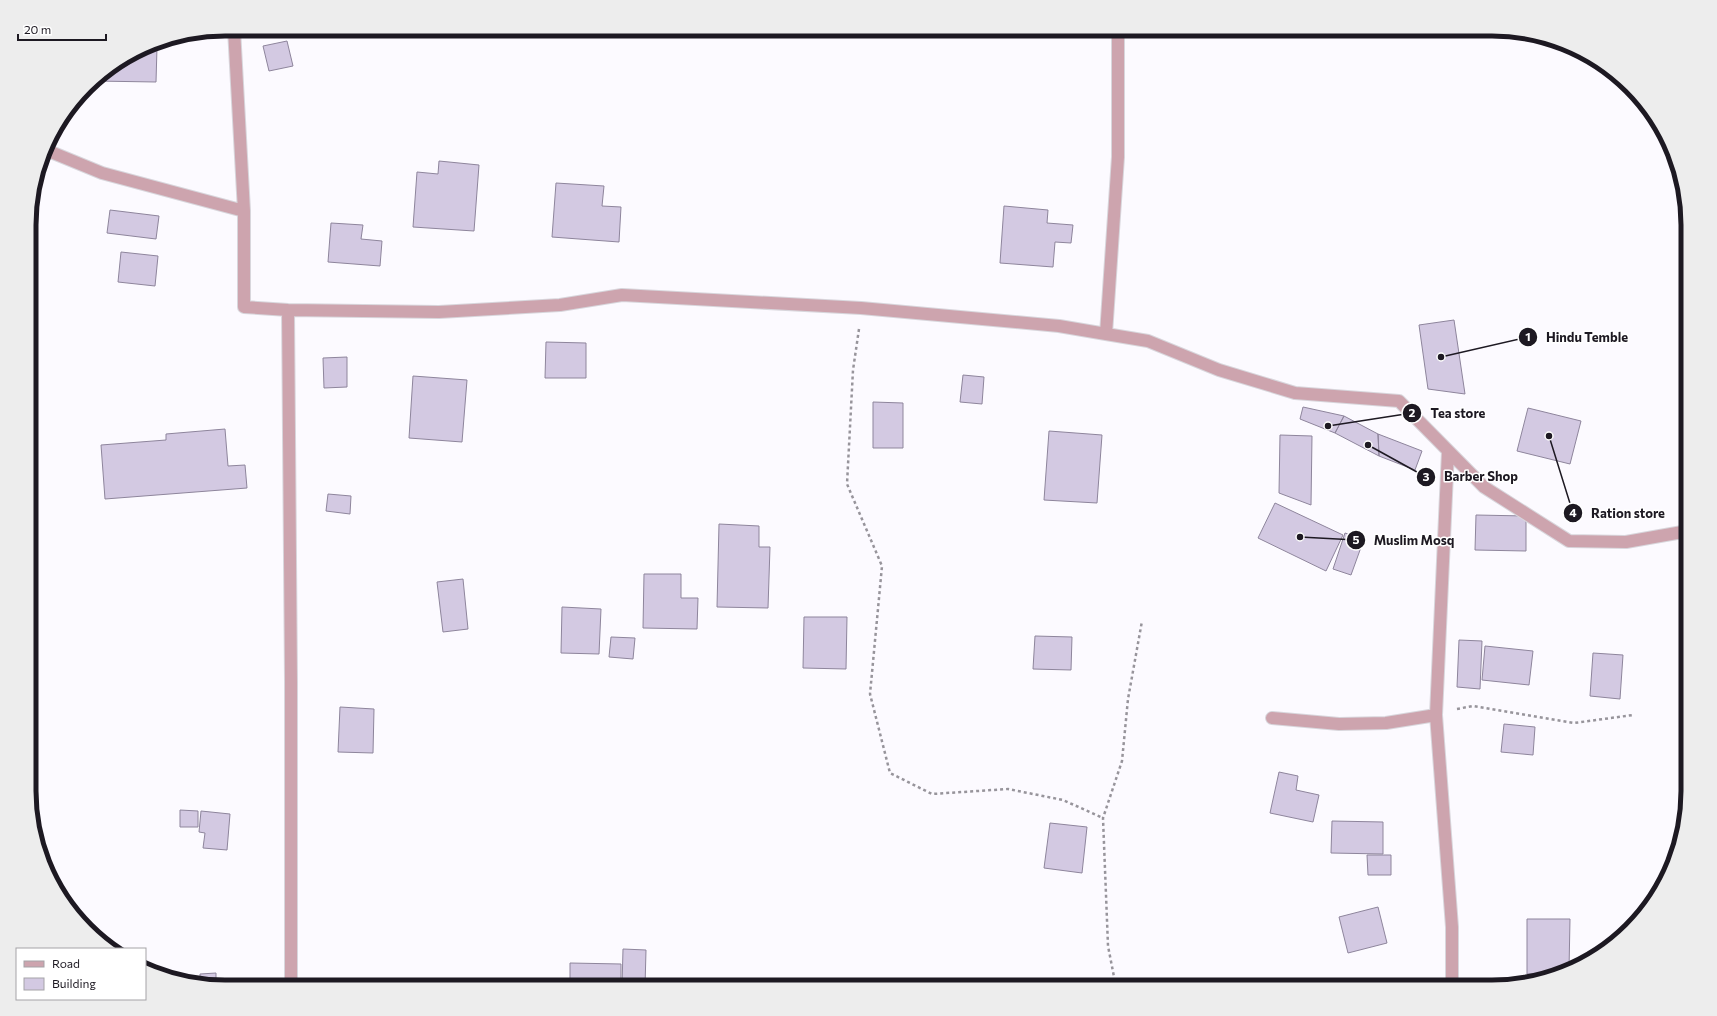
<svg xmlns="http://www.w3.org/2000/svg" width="1717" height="1016" viewBox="0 0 1717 1016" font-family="Commissioner,sans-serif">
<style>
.building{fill:#d3c9e2;stroke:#8e859c}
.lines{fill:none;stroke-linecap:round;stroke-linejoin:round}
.minor-casing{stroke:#d8d6dc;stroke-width:14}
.path{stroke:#97949b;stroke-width:2.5;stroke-dasharray:3 3;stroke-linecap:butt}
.minor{stroke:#cda4ae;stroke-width:12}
.rim{fill:none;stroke:#1d1922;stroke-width:5}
.leader{fill:none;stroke:#1d1922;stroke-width:1.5}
.callout-dot{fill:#1d1922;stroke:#fff;stroke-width:1.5}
.mark-label{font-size:12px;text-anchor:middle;font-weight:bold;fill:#fff}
.callout-label{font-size:13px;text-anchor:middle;font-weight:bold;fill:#1d1922;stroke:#fff;stroke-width:3;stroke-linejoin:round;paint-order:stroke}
</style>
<rect width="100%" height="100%" fill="#fcfaff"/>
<path class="building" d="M287 41 293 66 269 71 263 46Z
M145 47H157L156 82 94 81 96 78Z
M439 161 479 165 474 231 413 227 417 172 438 174Z
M556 183 604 186 602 206 621 207 619 242 552 237Z
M1004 206 1048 210 1047 223 1073 225 1071 243 1055 242 1053 267 1000 263Z
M110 210 159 216 156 239 107 233Z
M331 223 363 225 361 239 382 241 380 266 328 262Z
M121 252 158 256 155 286 118 282Z
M1454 320 1465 394 1428 389 1419 325Z
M546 342 586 343V378H545Z
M347 357V387L324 388 323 358Z
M963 375 984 377 982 404 960 402Z
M413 376 467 380 462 442 409 438Z
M873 402 903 403V448H873Z
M1303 407 1344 416 1335 433 1300 419Z
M1528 408 1581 421 1570 464 1517 451Z
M1344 416 1378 434 1379 456 1335 433Z
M225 429 228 466 245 465 247 488 105 499 101 445 166 440V434Z
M1049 431 1102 435 1097 503 1044 500Z
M1378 434 1422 451 1415 470 1379 456Z
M1280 435 1312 436 1311 505 1279 493Z
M328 494 351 496 350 514 326 511Z
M1275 503 1343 535 1326 571 1258 538Z
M1476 515 1526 516V551L1475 550Z
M719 524 759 526V547H770L768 608 717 607Z
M1345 533 1364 539 1351 575 1333 569Z
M644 574H681V598H698L697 629 643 628Z
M463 579 468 629 443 632 437 582Z
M562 607 601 609 599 654 561 653Z
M804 617H847L846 669 803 668Z
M1035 636 1072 637 1071 670 1033 669Z
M611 637 635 638 633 659 609 657Z
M1459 640 1482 641 1480 689 1457 687Z
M1485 646 1533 651 1529 685 1482 680Z
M1593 653 1623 655 1620 699 1590 696Z
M340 707 374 709 373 753 338 752Z
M1504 724 1535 727 1533 755 1501 752Z
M1279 772 1298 776 1296 790 1319 795 1313 822 1270 813Z
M180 810 198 811V827H180Z
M201 811 230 814 227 850 203 848 205 833 199 832Z
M1332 821 1383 822V854L1331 853Z
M1050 823 1087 827 1082 873 1044 868Z
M1367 855H1391V875H1368Z
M1378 907 1387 943 1348 953 1339 917Z
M1527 919H1570L1569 970 1560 974H1527Z
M623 949 646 950 645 987H622Z
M570 963 621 964V987H570Z
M216 973V986L200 984V974Z"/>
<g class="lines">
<defs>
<path id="minor" d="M234 29 244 211
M46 150 102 173 244 211V307L288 310 439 312 560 305 622 295 861 308 1059 326 1106 334 1148 341 1219 370 1295 393 1399 401 1484 487 1569 541 1626 542 1688 531
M288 310 291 682V987
M1106 334 1118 157V29
M1448 451 1436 715 1452 927V987
M1272 718 1339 724 1386 723 1436 715"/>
</defs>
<use href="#minor" class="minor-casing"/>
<path class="path" d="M859 329 853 370 847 484 882 566 870 694 890 773 932 794 1008 789 1063 800 1103 818
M1457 709 1473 706 1574 723 1633 715
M1116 987 1108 946 1103 818 1122 761 1128 699 1142 621"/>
<use href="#minor" class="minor"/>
</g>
<path d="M0 0H1717V1016H0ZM225 36H1492A189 189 0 0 1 1681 225V791A189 189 0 0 1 1492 980H225A189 189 0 0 1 36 791V225A189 189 0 0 1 225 36Z" fill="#ededed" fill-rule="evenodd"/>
<path class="rim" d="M225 36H1492A189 189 0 0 1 1681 225V791A189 189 0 0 1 1492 980H225A189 189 0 0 1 36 791V225A189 189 0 0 1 225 36Z"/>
<path class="leader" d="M1441 357L1528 337M1328 426L1412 413M1368 445L1426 477M1549 436L1573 513M1300 537L1356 540"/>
<g class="callout-dot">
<circle cx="1441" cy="357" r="4"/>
<circle cx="1328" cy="426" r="4"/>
<circle cx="1368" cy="445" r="4"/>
<circle cx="1549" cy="436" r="4"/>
<circle cx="1300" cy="537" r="4"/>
<circle cx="1528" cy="337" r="10"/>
<circle cx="1412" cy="413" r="10"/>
<circle cx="1426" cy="477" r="10"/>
<circle cx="1573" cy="513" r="10"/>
<circle cx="1356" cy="540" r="10"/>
</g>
<g class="mark-label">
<text x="1528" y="341">1</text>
<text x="1412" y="417">2</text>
<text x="1426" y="481">3</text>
<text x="1573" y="517">4</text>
<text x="1356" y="544">5</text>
</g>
<g class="callout-label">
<text x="1587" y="342">Hindu Temble</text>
<text x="1458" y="418">Tea store</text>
<text x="1481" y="481">Barber Shop</text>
<text x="1628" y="518">Ration store</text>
<text x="1414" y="545">Muslim Mosq</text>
</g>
<rect x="16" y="948" width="130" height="52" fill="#ffffff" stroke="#a5a3a7"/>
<rect x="24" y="961" width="20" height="6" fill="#cda4ae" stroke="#a5a3a7"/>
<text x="52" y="968" font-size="12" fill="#1d1922">Road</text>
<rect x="24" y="978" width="20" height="12" fill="#d3c9e2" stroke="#a5a3a7"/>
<text x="52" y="988" font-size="12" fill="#1d1922">Building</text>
<path d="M18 34v6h88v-6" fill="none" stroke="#1d1922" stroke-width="2"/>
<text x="24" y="34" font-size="12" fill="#1d1922" stroke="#ffffff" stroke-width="3" paint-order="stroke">20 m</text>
</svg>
